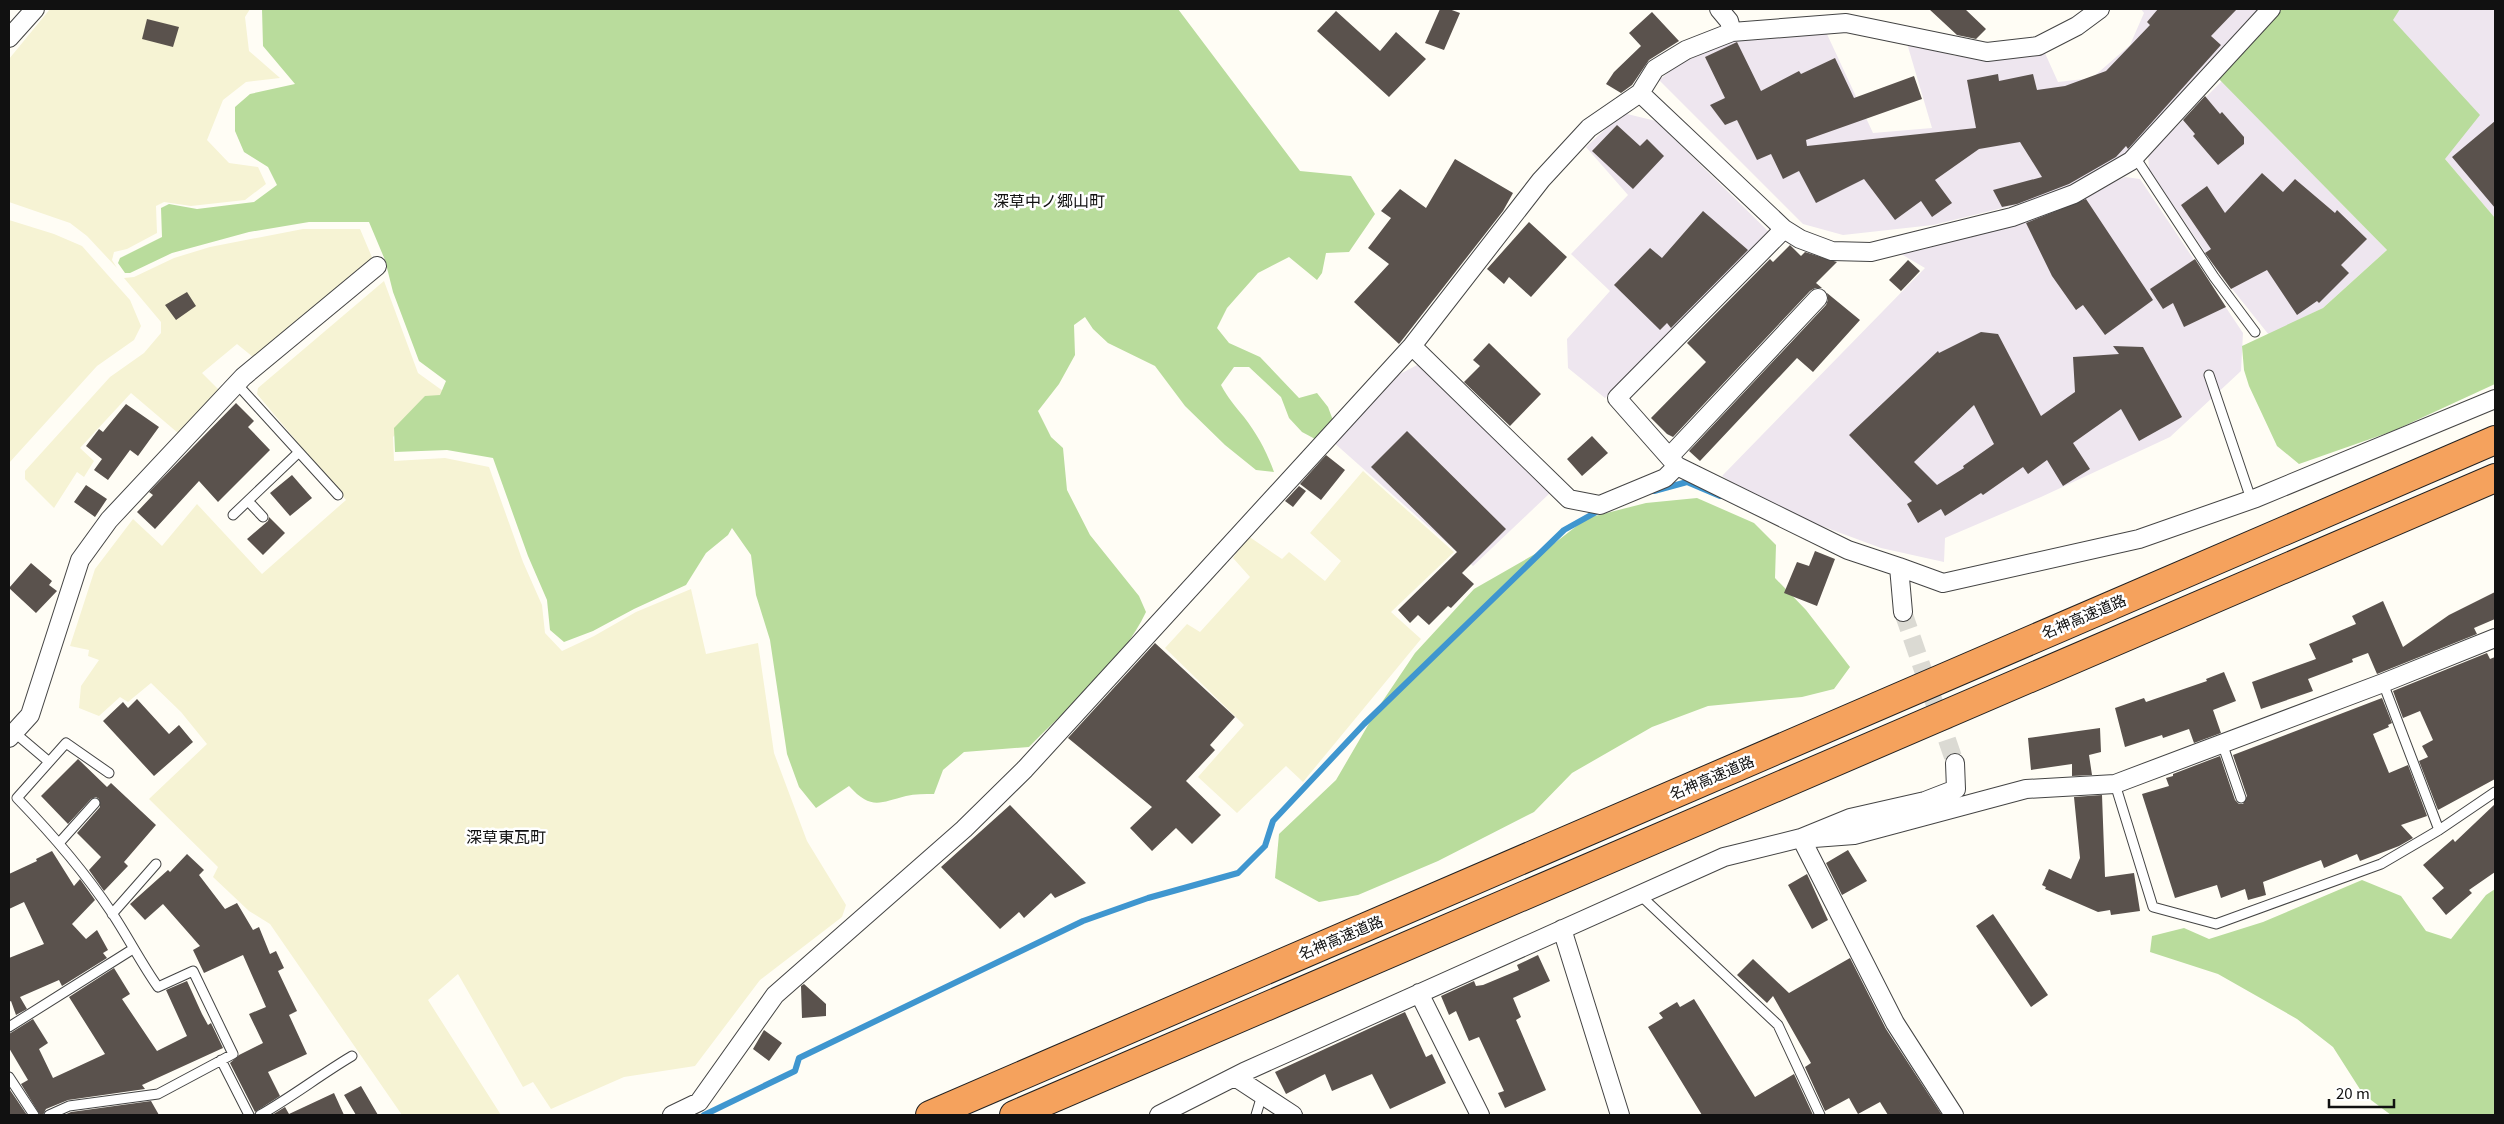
<svg xmlns="http://www.w3.org/2000/svg" width="2504" height="1124" viewBox="0 0 2504 1124" font-family="Georgia,'Noto Sans JP',serif">
<style>
.industrial{fill:#eee6ef}
.farmland{fill:#f6f3d4}
.forest{fill:#b9dc9c}
.lines{fill:none;stroke-linecap:round;stroke-linejoin:round}
.stream{stroke:#3f96cf;stroke-width:6}
.building{fill:#5a524d;fill-rule:evenodd}
.street-tunnel{stroke:#dbdad3;stroke-width:18;stroke-dasharray:18 9;stroke-linecap:butt}
.lane-casing{stroke:#444;stroke-width:11}
.street-casing{stroke:#444;stroke-width:20}
.highway-casing{stroke:#222;stroke-width:30}
.lane{stroke:#fff;stroke-width:9}
.street{stroke:#fff;stroke-width:18}
.highway{stroke:#f5a25d;stroke-width:28}
.labels{text-anchor:middle;stroke-width:5;stroke-linejoin:round;paint-order:stroke}
.street-label{font-size:15px;fill:#111;stroke:#fff}
.neighbourhood-label{font-size:16px;fill:#111;stroke:#fff}
</style>
<rect width="100%" height="100%" fill="#fffdf5"/>
<path class="industrial" d="M2141 9H2262L2117 163 2055 195 1933 225 1843 235 1803 224 1659 80 1683 61 1737 40 1826 32 1873 133 1932 128 1906 40 1955 56 2044 51 2058 82 2092 78 2130 45 2144 13Z
M2393 9H2495V218L2445 159 2387 21Z
M2222 81 2387 250 2323 308 2269 335 2217 270 2149 169 2148 155Z
M1623 113 1656 121 1769 232 1688 321 1605 398 1568 368 1567 339 1610 291 1571 254 1628 195 1586 147Z
M2125 177 2140 179 2243 333 2241 371 2170 437 2041 497 1945 538 1944 562 1881 548 1768 506 1722 476 1925 268 1896 251 2071 202Z
M1421 363 1550 493 1473 566 1332 441 1400 374Z"/>
<path class="farmland" d="M50 9H250L245 17 249 51 280 78 246 82 223 100 207 140 229 163 258 167 266 184 245 200 191 206 164 202 156 206 157 233 127 249 114 252 112 260 117 268 87 236 70 223 9 202V59Z
M9 220 54 234 82 246 130 300 141 326 134 340 97 366 9 463Z
M303 229H360L374 262 253 357 237 344 202 373 219 390 178 433 131 393 80 448 94 461 84 477 77 472 54 508 25 479V471L110 377 144 353 161 333V322L124 278 134 277 174 258 210 247Z
M384 281 418 373 443 391 438 405 423 406 393 437 394 461 445 458 489 467 523 562 542 605 545 633 562 651 594 636 636 612 691 589 706 654 758 643 774 753 807 841 846 905 842 917 760 980 695 1066 624 1077 551 1109 533 1082 523 1087 458 974 428 1000 501 1115H402L270 924 249 911 213 877 218 867 149 799 207 744 181 712 151 683 128 702 120 697 99 716 79 708 81 686 99 660 88 656 89 650 70 646 95 569 133 519 162 546 197 504 262 574 346 500 257 394 258 388Z
M1363 471 1454 552 1391 612 1421 639 1303 782 1286 766 1237 813 1198 777 1244 725 1165 648 1187 624 1200 632 1250 577 1233 558 1248 536 1282 559 1289 552 1325 581 1341 561 1310 533Z"/>
<path class="forest" d="M262 9H1178L1300 171 1351 176 1375 214 1349 252 1326 253 1322 273 1317 280 1289 257 1258 273 1227 308 1217 328 1229 343 1260 357 1299 398 1317 393 1328 407 1334 423 1317 440 1302 432 1289 418 1281 397 1249 367H1234L1221 385C1228 398 1235 406 1244 417 1257 434 1267 452 1274 472L1256 470 1225 445 1185 406 1155 366 1108 343 1093 329 1085 317 1074 325 1075 355 1059 384 1038 411 1051 437 1063 448 1067 490 1090 535 1139 596 1146 612C1122 663 1068 707 1029 747L964 752 943 770 934 794C925 794 915 794 906 796 879 803 871 810 849 786L816 808 799 787 787 754 770 640 756 595 751 555 732 528 728 535 706 553 686 585 634 609 593 631 564 642 550 630 547 600 528 556 493 458 447 450 395 452 394 428 425 396 440 395 446 381 419 361 393 292 385 260 369 222H309L249 232 172 253 130 273H125L118 263 120 258 162 237 161 208 169 204 197 209 254 202 277 185 268 167 244 152 235 131V107L250 94 295 84 263 46Z
M2280 9H2400L2393 20 2480 115 2445 159 2495 218V384L2393 431 2299 464 2277 446 2249 386 2244 370 2242 346 2323 308 2387 250 2216 76Z
M1697 498 1754 523 1776 545 1775 578 1806 610 1850 667 1834 689 1802 697 1708 706 1652 727 1572 773 1534 812 1438 861 1358 895 1319 902 1275 878 1279 834 1336 780 1378 708 1415 653 1474 589 1556 542 1587 518 1646 503Z
M2362 880 2401 896 2426 931 2451 939 2486 895 2495 889V1115H2391L2363 1094 2333 1047 2297 1019 2218 974 2150 952 2152 936 2184 928 2209 939 2263 922Z"/>
<g class="lines">
<path class="stream" d="M1654 491 1687 482 1720 496
M704 1115 795 1071 799 1058 1083 921 1148 898 1238 873 1265 846 1273 821 1364 724 1564 530 1600 510"/>
</g>
<path class="building" d="M1440 9H1449L1460 13 1444 50 1425 43Z
M1929 9H1965L1986 29 1976 39 1957 35Z
M2158 9H2237L2211 36 2221 45 2128 149 2126 146 2116 157 2069 184 2017 204 2002 207 1993 190 2042 177 2020 142 1979 149 1935 180 1952 203 1932 217 1921 201 1895 220 1864 179 1816 203 1799 171 1783 179 1771 154 1757 160 1737 120 1725 125 1710 105 1725 98 1705 57 1737 42 1761 91 1799 71 1801 74 1835 58 1854 98 1914 76 1922 99 1806 140 1807 146 1976 128 1967 80 1998 74 1999 81 2033 74 2037 90 2065 86 2106 71 2150 25 2147 22Z
M1336 11 1380 51 1396 32 1426 59 1389 97 1317 31Z
M1652 12 1679 41 1649 60 1632 85 1621 93 1606 84 1614 72 1641 46 1629 33Z
M147 19 179 27 173 47 142 39Z
M2205 96 2220 114 2222 112 2244 137V144L2218 165 2193 136 2195 134 2183 120Z
M2495 121V208L2452 157Z
M1617 125 1640 146 1647 139 1664 156 1633 189 1592 151Z
M1455 159 1513 193 1503 211 1399 344 1354 302 1389 264 1368 248 1391 218 1381 211 1400 189 1426 208Z
M2262 173 2283 192 2295 179 2335 213 2337 210 2367 239 2341 265 2349 273 2319 303 2317 301 2297 315 2267 270 2231 289 2205 253 2211 249 2181 205 2207 186 2225 213Z
M2086 199 2153 300 2105 335 2083 305 2076 310 2052 276 2026 223Z
M1703 211 1748 250 1671 328 1667 323 1660 330 1614 285 1650 248 1662 258Z
M1529 222 1567 257 1531 297 1509 277 1504 284 1487 269Z
M1790 245 1801 256 1805 252 1837 262 1816 283 1822 288H1815L1810 291 1673 437 1667 434 1651 418 1706 362 1687 343 1770 259 1773 262Z
M2195 259 2226 307 2184 327 2173 303 2163 309 2150 289Z
M1908 260 1920 271 1901 291 1889 280Z
M187 292 196 306 176 320 165 305Z
M1827 293 1860 320 1813 372 1797 358 1700 461 1689 451 1826 305 1828 300Z
M1981 332 1998 334 2041 416 2075 392 2073 357 2119 354 2113 346 2143 347 2182 417 2139 441 2121 409 2073 443 2090 469 2063 486 2047 460 2028 474 2023 467 1983 495 1981 493 1945 516 1941 509 1918 523 1907 504 1912 501 1849 435 1938 351 1939 353ZM1974 405 1994 444 1963 466 1964 468 1937 485 1914 462Z
M1489 343 1541 394 1510 426 1464 382 1480 366 1473 360Z
M236 403 254 421 248 427 270 450 218 502 199 481 155 529 137 512 153 495 149 492Z
M126 404 159 427 138 456 130 450 108 480 94 470 102 459 86 446 99 429 103 432Z
M1407 431 1506 529 1462 573 1474 584 1451 608 1448 606 1429 625 1418 615 1410 623 1398 610 1457 552 1371 467Z
M1592 436 1608 453 1582 476 1567 459Z
M1326 455 1345 470 1321 500 1300 484Z
M292 475 312 498 290 516 270 493Z
M86 485 107 499 95 517 74 502Z
M1299 486 1306 491 1293 507 1285 501Z
M269 517 285 533 263 555 247 539 268 521Z
M1815 551 1835 559 1817 606 1784 593 1797 562 1809 566Z
M31 563 52 581 49 585 57 591 36 613 9 588Z
M2495 592V619L2474 628 2477 634 2377 674 2368 653 2352 659 2353 662 2308 679 2313 691 2261 709 2252 682 2316 659 2309 644 2356 624 2352 616 2383 601 2403 647 2449 615Z
M1155 643 1235 717 1210 745 1215 750 1186 781 1221 815 1192 844 1176 828 1152 851 1130 828 1152 807 1068 738Z
M2487 653 2490 659 2495 657V779L2438 810 2419 761 2428 757 2422 746 2433 740 2420 711 2403 718 2393 691Z
M2224 672 2236 701 2213 710 2221 733 2194 743 2189 729 2163 738 2162 735 2125 747 2115 708 2144 698 2146 702 2207 681 2206 679Z
M2382 698 2392 723 2388 725 2389 727 2373 734 2389 773 2408 765 2427 816 2401 825 2413 838 2399 846 2360 861 2357 854 2324 868 2321 860 2263 882 2266 895 2248 900 2245 889 2221 898 2217 885 2175 898 2142 794 2169 786 2166 778 2173 776V774L2220 756 2235 800 2239 804H2243L2247 796 2233 755Z
M137 699 169 734 179 725 193 742 154 776 103 721 123 702 128 708Z
M2100 728 2101 752 2089 755 2092 775 2072 776V764L2031 770 2028 738Z
M78 759 107 787 111 783 156 825 124 862 128 866 104 891 89 870 101 857 77 833 100 807 99 799 96 797 91 799 68 824 41 796Z
M2102 795 2105 877 2134 873 2140 911 2111 915 2110 910 2098 912 2045 889 2046 887 2042 885 2049 869 2071 879 2080 858 2074 797Z
M2495 804V872L2469 890 2472 893 2446 915 2432 898 2444 888 2423 865 2453 839 2455 842Z
M1010 805 1086 883 1055 898 1051 893 1024 918 1019 912 1000 929 941 867Z
M1848 850 1867 881 1842 895 1826 863Z
M52 851 74 886 80 879 95 900 72 924 86 939 97 930 108 950 103 953 107 958 62 986 59 980 20 997 27 1009 16 1015 11 1001 9 1002V958L44 944 24 902 9 909V874L37 861 36 859Z
M187 854 204 870 199 875 225 909 237 903 253 930 259 927 270 954 276 951 284 968 278 971 297 1011 289 1015 307 1054 268 1072 280 1096 255 1112 230 1063 239 1055 263 1043 249 1014 266 1007 243 955 204 973 193 950 200 946 163 904 145 920 130 904 168 870 170 872Z
M1807 874 1828 920 1812 929 1788 885Z
M1993 914 2048 995 2031 1007 1976 926Z
M1538 955 1550 981 1513 998 1521 1017 1516 1020 1546 1090 1505 1108 1498 1093 1504 1091 1479 1037 1469 1041 1456 1011 1449 1015 1441 996 1474 981 1476 986 1483 985 1519 970 1517 965Z
M1850 958 1886 1029 1942 1115H1888L1880 1102 1858 1114 1849 1098 1825 1111 1805 1067 1811 1063 1773 996 1767 1003 1737 975 1753 959 1789 993Z
M114 968 130 994 122 999 157 1051 187 1036 166 990 187 981 202 1014 208 1025 211 1023 223 1048 142 1085 145 1089 68 1100 46 1109 43 1115H40L21 1084 28 1080 9 1048V1034L33 1019 48 1043 39 1049 53 1078 105 1054 69 997Z
M804 984 826 1004V1016L802 1018 801 986Z
M1694 999 1755 1097 1794 1074 1813 1115H1702L1648 1027 1663 1018 1659 1013 1677 1002 1680 1007Z
M1405 1012 1426 1057 1432 1054 1446 1083 1390 1109 1372 1074 1332 1091 1325 1074 1286 1094 1275 1072Z
M764 1030 782 1043 769 1061 753 1049Z
M361 1086 378 1115H356L344 1095Z
M10 1090 27 1115H9Z
M334 1093 344 1115H272L285 1107 289 1114Z
M151 1101 159 1115H64L71 1112Z"/>
<g class="lines">
<path class="street-tunnel" d="M1903 612 1955 763"/>
<defs>
<path id="lane" d="M2135 157 2214 277 2255 332
M2209 375 2251 499
M236 383 338 495
M248 501 263 517
M233 515 299 452
M2383 683 2439 830
M15 733 48 761
M2222 743 2241 798
M2115 784 2153 907 2216 924 2381 864 2439 830 2495 792
M60 842 95 803
M1640 895 1778 1025 1820 1115
M112 914 156 864
M9 1027 133 949
M221 1060 249 1115
M9 1077 34 1115
M49 1115 69 1106 158 1094 233 1054 193 971 158 987C141 963 128 937 112 913 84 871 52 834 17 798L66 743 109 773
M260 1115C292 1097 320 1075 352 1056
M1256 1115 1262 1095"/>
<path id="street" d="M1719 9 1729 21 1732 32
M9 38 35 9
M1640 93 1784 229 1800 239 1832 251 1871 252 2012 217 2074 194 2131 161 2271 9
M1412 346 1569 499 1600 505 1665 478 1677 466 1848 550 1899 567
M1669 457 1818 298
M1677 466 1617 398 1784 229
M1903 612 1899 567 1943 583 2139 539 2256 498 2495 399
M9 738 30 715 80 560 109 520 243 377 377 266
M1801 838 1895 1023 1954 1115
M1814 838 1854 835 2026 789 2115 784 2383 683 2495 638
M1562 929 1620 1115
M1419 993 1480 1115
M1235 1077 1293 1115
M672 1115 699 1102 775 995 964 829 1025 769 1412 346 1541 180 1589 128 1640 93 1655 69 1686 50 1732 32 1846 23 1987 52 2038 46 2077 26 2100 9
M1159 1115 1244 1072 1724 857 1801 838 1850 818 1925 801 1956 789 1955 763"/>
<path id="highway" d="M930 1115 2495 440
M1014 1115 2495 478"/>
</defs>
<use href="#lane" class="lane-casing"/>
<use href="#street" class="street-casing"/>
<use href="#highway" class="highway-casing"/>
<use href="#lane" class="lane"/>
<use href="#street" class="street"/>
<use href="#highway" class="highway"/>
</g>
<g class="labels">
<g class="street-label">
<text transform="translate(2084 617) rotate(-23)" y="5">名神高速道路</text>
<text transform="translate(1712 778) rotate(-23)" y="5">名神高速道路</text>
<text transform="translate(1341 938) rotate(-23)" y="5">名神高速道路</text>
</g>
<g class="neighbourhood-label">
<text x="1049" y="207">深草中ノ郷山町</text>
<text x="506" y="843">深草東瓦町</text>
</g>
</g>
<rect width="2504" height="1124" fill="none" stroke="#111111" stroke-width="20"/>
<path d="M2329 1099v8h65v-8" fill="none" stroke="#111111" stroke-width="2.5"/>
<text x="2336" y="1099" font-size="15" fill="#111111" stroke="#ffffff" stroke-width="4" paint-order="stroke">20 m</text>
</svg>
